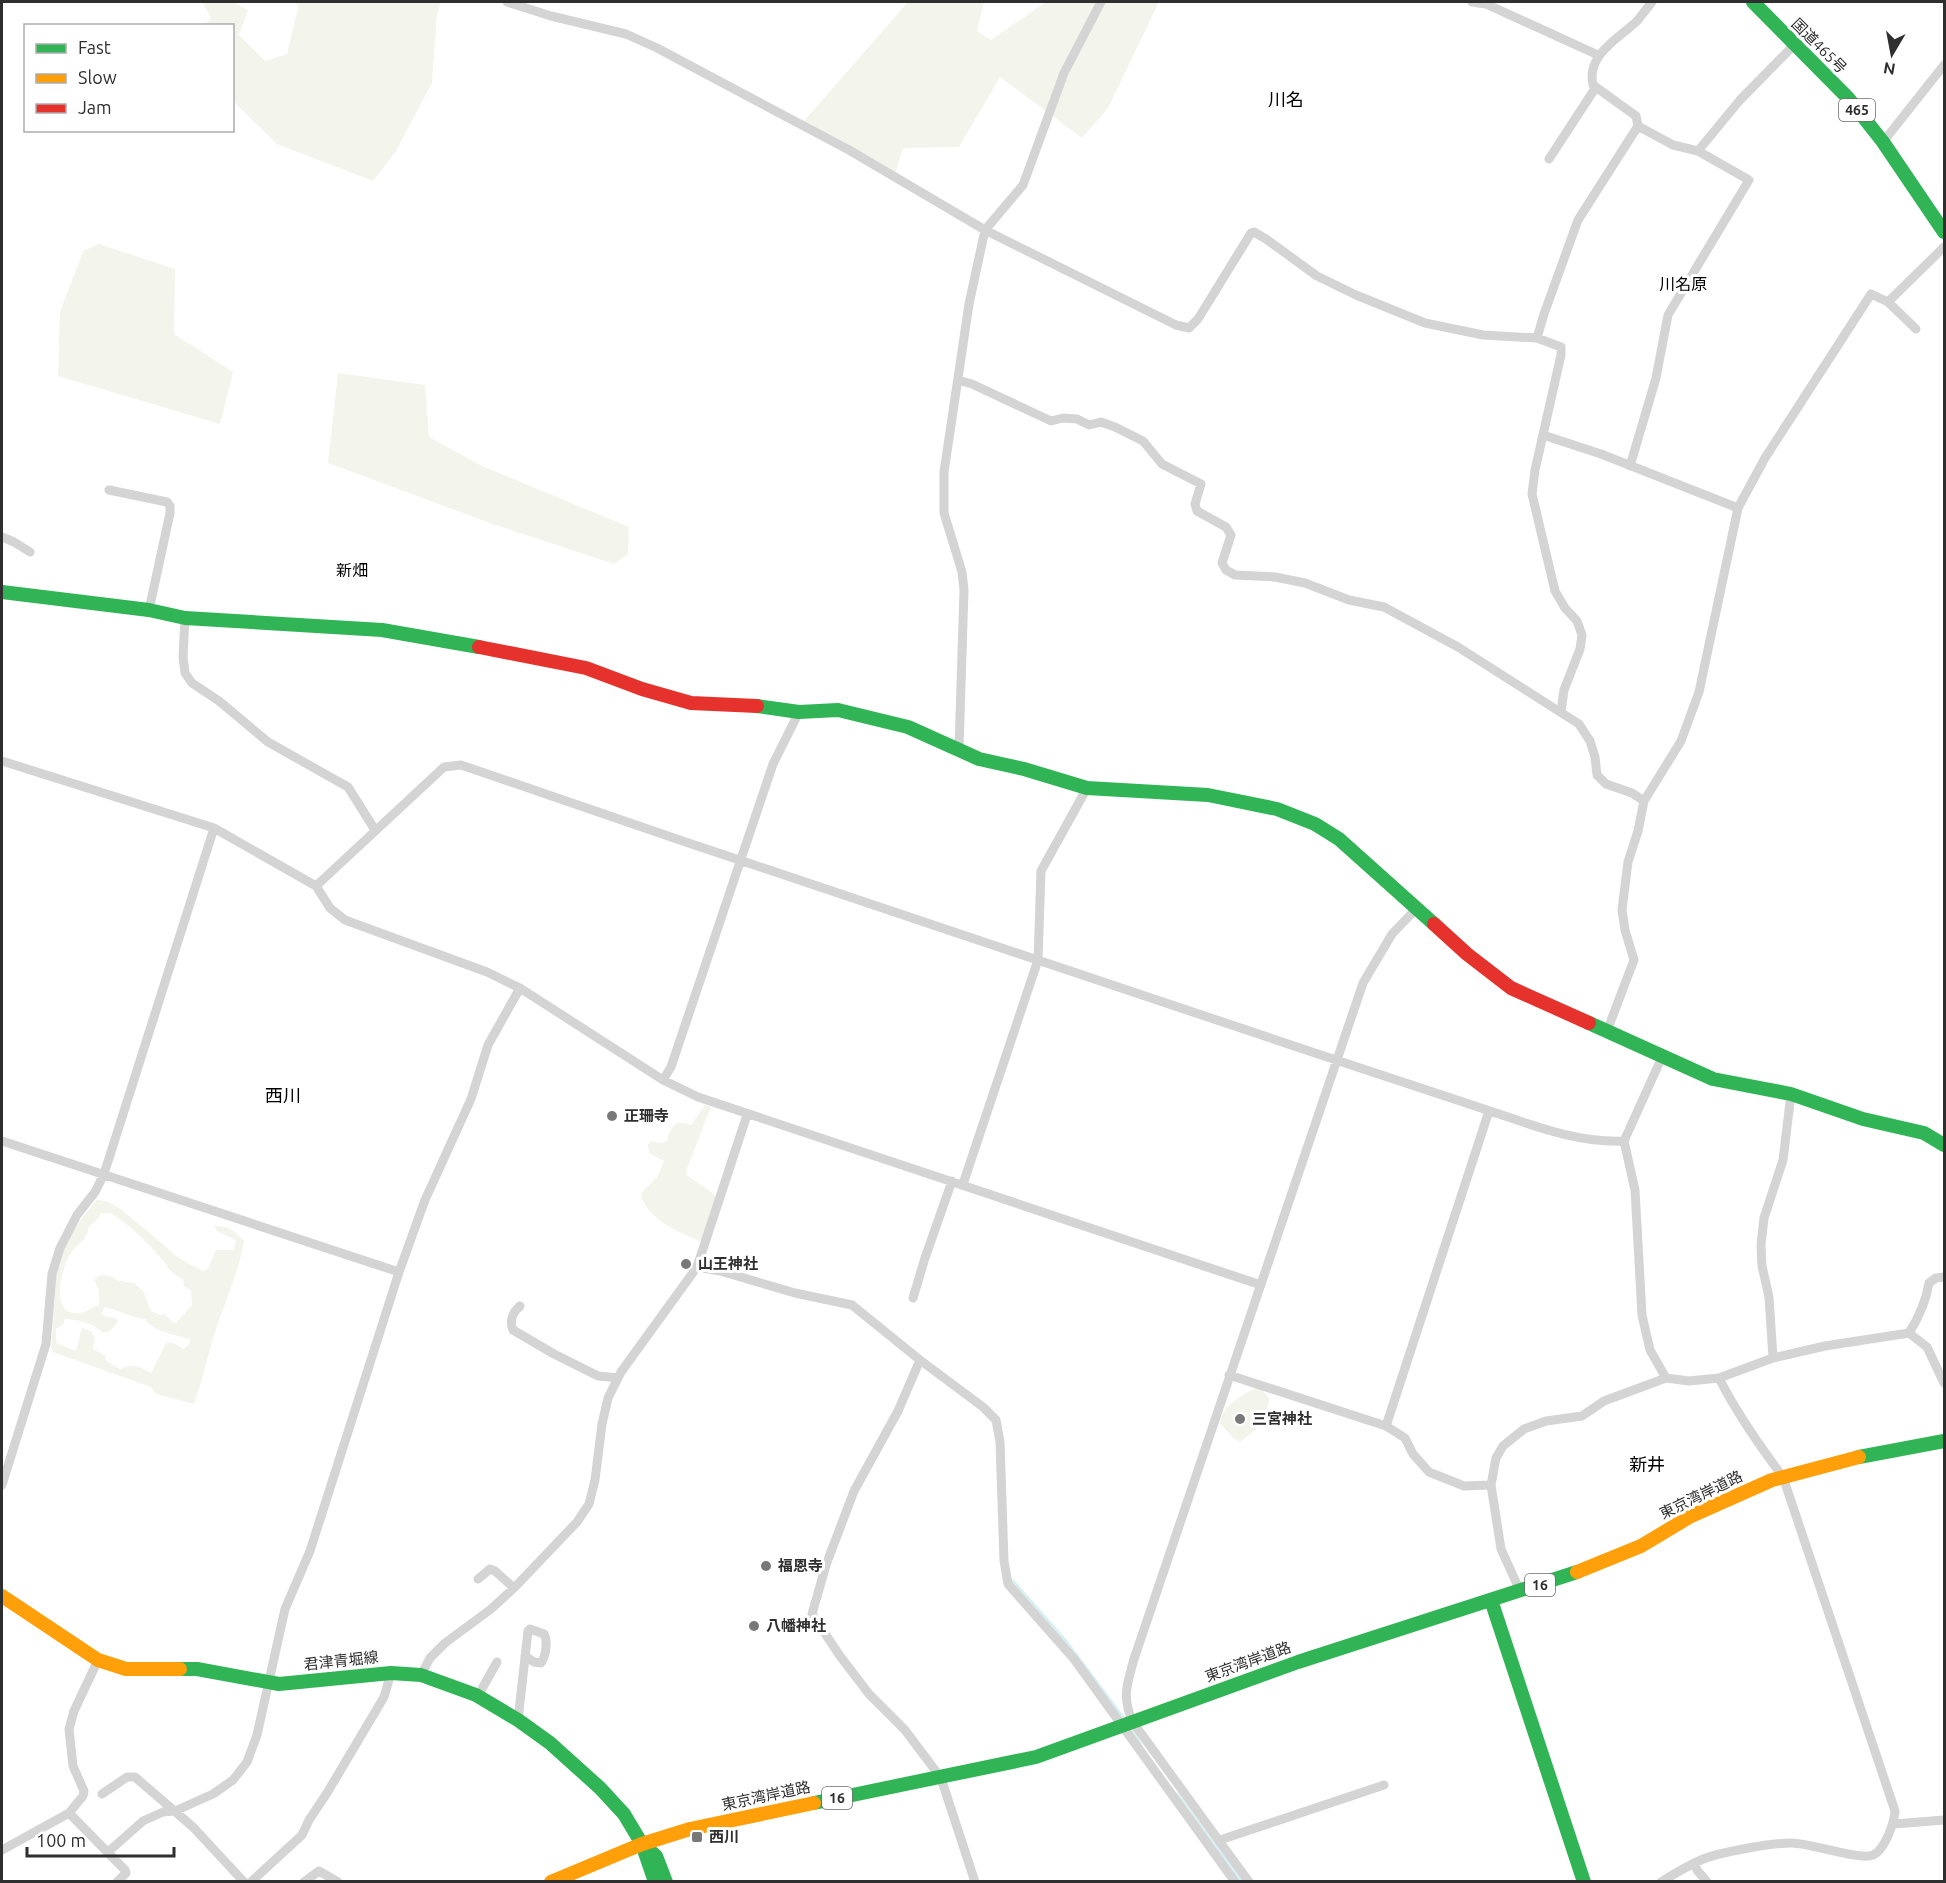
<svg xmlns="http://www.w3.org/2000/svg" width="1946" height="1883" viewBox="0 0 1946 1883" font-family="Ubuntu,'Noto Sans JP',sans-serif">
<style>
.green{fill:#f3f5ec;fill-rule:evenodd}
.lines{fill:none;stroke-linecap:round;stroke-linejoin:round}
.stream{stroke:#d7f0f3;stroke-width:3}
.street{stroke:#d4d4d4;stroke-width:9}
.fast{stroke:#30b455;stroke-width:14}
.slow{stroke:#ff9f0a;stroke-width:14}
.jam{stroke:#e5322d;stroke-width:14}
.poi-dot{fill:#787878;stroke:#fff;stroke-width:2}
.labels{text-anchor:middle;stroke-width:6;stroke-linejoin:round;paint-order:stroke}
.shield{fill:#fff;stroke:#6d6d6d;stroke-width:1.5}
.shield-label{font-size:14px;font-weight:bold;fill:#2f2f2f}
.street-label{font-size:15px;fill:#2f2f2f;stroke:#fff}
.poi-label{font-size:15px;font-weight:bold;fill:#2f2f2f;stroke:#fff;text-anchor:start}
.neighbourhood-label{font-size:16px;fill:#000;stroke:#fff}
.quarter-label{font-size:18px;fill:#000;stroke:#fff}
</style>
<rect width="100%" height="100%" fill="#fff"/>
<path class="green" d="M202 2H234L248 10 239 35 265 61 287 54 298 8 296 2H441L437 15 432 83 396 151 373 181 277 144 233 101 232 26 204 25 211 18Z
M908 2H984L977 31 991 40 1046 2H1159L1108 108 1082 138 1000 77 959 147 903 148 895 174 803 122Z
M99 244 175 269 174 334 233 372 220 424 58 376 60 312 83 251Z
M338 373 425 385 429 437 482 466 629 527 628 554 614 564 490 523 328 463Z
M705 1105 711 1107 686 1171 687 1175C694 1181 703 1185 711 1192 729 1207 713 1228 704 1243 681 1233 651 1222 641 1197L643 1191 658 1176 664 1161 649 1153 648 1145 651 1141 662 1143 667 1141C671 1126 675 1119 691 1125Z
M97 1200C118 1201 129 1218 145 1229 156 1238 163 1244 174 1254 181 1261 193 1265 202 1271L208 1269 216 1250H234L236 1240 217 1231 214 1226C227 1225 236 1231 244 1241 239 1272 226 1299 216 1329 208 1354 203 1379 194 1404L156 1394 151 1387 53 1352 51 1346C55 1322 49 1296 54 1272 61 1245 79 1220 97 1200ZM101 1213H110C129 1224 145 1240 160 1257 170 1267 167 1272 183 1279L184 1287 191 1290 192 1305 177 1322 174 1323 164 1314 160 1315 151 1311 143 1291 134 1283 120 1281 110 1276 101 1275 94 1280 99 1290V1305C93 1307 88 1311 82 1313 80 1314 75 1313 73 1313 51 1310 62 1269 69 1256 76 1243 86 1244 89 1226L97 1220ZM105 1307C119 1310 131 1318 145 1319 154 1333 177 1334 191 1340L188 1345 182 1350 181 1347 173 1343H166L151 1373C137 1366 134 1363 120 1369L105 1360 106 1356 93 1349 95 1338 91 1331 82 1328 76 1351 56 1343V1329L63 1325 65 1319C77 1319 95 1324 103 1333L110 1331 118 1322 116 1318 104 1316 101 1314Z
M1256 1388 1263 1391 1270 1399 1264 1418 1258 1428 1240 1442 1232 1437 1220 1423C1222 1406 1242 1395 1256 1388Z"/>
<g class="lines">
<path class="stream" d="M1013 1581 1065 1640 1125 1720
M1132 1730 1141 1745
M1177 1794 1242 1882"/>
<path class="street" d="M507 2 551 16 626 34 657 48 849 150 985 230 1176 325 1189 328 1198 319 1251 233 1254 232 1266 239 1317 276 1356 295 1425 323 1483 335 1537 338 1561 347V355L1535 470 1532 494 1555 591 1565 608 1577 621 1582 635 1580 649 1564 690 1561 711
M1472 2 1486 4 1598 55
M1883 142 1944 65
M1698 151 1740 100 1795 44
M1549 159 1596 87
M1888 302 1916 329
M1537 338 1544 314 1578 220 1638 126 1636 116 1593 85C1586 55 1618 39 1637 21 1642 15 1647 8 1652 2
M958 380 972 384 1051 421 1063 418 1077 419 1089 425 1101 422 1115 427 1143 441 1162 464 1201 484 1195 504 1197 511 1226 527 1231 535 1222 563 1226 570 1235 575 1275 577 1305 583 1349 600 1384 607 1458 647 1579 724 1590 741 1595 757 1597 775 1606 784 1632 793 1644 801
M1543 435 1601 454 1738 508
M1630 466 1656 378 1668 315 1749 180 1698 151 1673 145 1638 126
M109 490 167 502 170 506V513L149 610
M2 537 14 542 30 552
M185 618 183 657 185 673 192 683 219 701 268 742 348 787 375 830
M959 749 964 590 962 572 944 513V472L969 304 985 230 1023 185 1064 73 1101 2
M2 761 214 828 316 886 330 908 345 920 487 972 520 988 663 1080 698 1097 1261 1285
M316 886 444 767 461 765C746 863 1031 960 1318 1054 1372 1072 1427 1090 1481 1108 1527 1123 1574 1143 1624 1141
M1607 1031 1634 960 1625 930 1622 910 1628 862 1638 831 1644 801 1681 741 1699 692 1738 508 1765 458 1871 294 1888 302 1944 247
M1662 1057 1624 1141 1635 1190 1642 1315 1650 1350 1666 1378
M663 1080 671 1067 773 764 799 712
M2 1141 399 1272
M963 1184 1038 960 1041 871 1087 788
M697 1267 720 1271 795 1293 852 1305 920 1360 983 1407 996 1420 1000 1442 1004 1561 1008 1584 1074 1659 1235 1882
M913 1298 925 1258 952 1181
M520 1306C513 1312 509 1321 513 1330L554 1354 598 1376 618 1378
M1909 1333 1927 1347 1944 1383
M1773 1358 1769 1297 1762 1266 1761 1245 1764 1218 1783 1160 1791 1094
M920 1360 898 1411 854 1491 826 1565 812 1614 840 1656 869 1694 905 1730 941 1778 975 1882
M1229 1375 1386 1426 1405 1438 1413 1454 1429 1472 1464 1486 1491 1485
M1386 1426 1489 1111
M2 1485 46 1344 52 1274 60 1248 77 1215 95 1192 104 1174 214 828
M478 1579 490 1569 495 1571 514 1588
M1520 1591 1501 1549 1491 1485 1496 1458 1503 1446 1524 1429 1546 1421 1582 1416 1604 1401 1666 1378 1689 1381 1719 1378 1773 1358 1825 1346 1909 1333C1919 1317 1926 1302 1929 1283L1936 1278 1944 1277
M421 1675 430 1658 445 1643 491 1609 516 1586 577 1522 589 1504 595 1480 602 1424 608 1398 621 1372 697 1267 747 1115
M478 1696 497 1662
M518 1720 528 1631 530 1629 544 1634C548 1641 546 1656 541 1663L534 1662 525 1656
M102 1794 127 1777H135L193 1827 244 1882
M69 1813 125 1870 126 1873 117 1882
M1894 1824 1944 1820
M1220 1840 1384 1785
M2 1850 69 1813 83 1796 84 1791 73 1766 69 1729 74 1711 98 1660
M108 1852 143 1821 163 1812 175 1811 213 1794 233 1780 247 1762 257 1735 285 1609 310 1551 399 1272 425 1200 471 1099 488 1045 520 988
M1695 1863 1697 1870 1707 1882
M251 1882 302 1835 309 1820 327 1793 384 1697 391 1673
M304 1882 319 1871 338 1882
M1249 1882 1132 1721C1122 1695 1127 1685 1134 1659L1363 983 1392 934 1416 909
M1661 1882C1674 1874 1687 1866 1701 1860 1719 1852 1772 1843 1792 1843 1810 1843 1861 1861 1873 1855 1885 1850 1894 1823 1895 1811L1783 1477C1759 1445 1737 1414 1719 1378"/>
<path class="fast" d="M1753 2 1849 99 1883 142 1944 232
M2 592 149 610 185 618 382 630 479 647
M757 706 799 712 838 710 908 727 979 759 1024 769 1087 788 1208 795 1277 809 1315 824 1339 839 1434 924
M1589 1023 1713 1079 1791 1094 1863 1119 1924 1133 1944 1145
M1859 1457 1944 1441
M1491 1600 1584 1882
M180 1669H197L279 1684 391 1673 421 1675 476 1695 518 1720 550 1743 600 1788 624 1814 642 1844
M814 1803 1036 1757 1298 1662 1577 1572
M655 1882 642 1844 656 1856 666 1882"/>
<path class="slow" d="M1577 1572 1641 1546 1691 1516 1772 1480 1859 1457
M2 1596 98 1660 126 1669H180
M551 1882 642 1844 690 1829 814 1803"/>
<path class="jam" d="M479 647 586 668 642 689 691 703 757 706
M1434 924 1467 954 1511 988 1589 1023"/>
</g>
<g class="poi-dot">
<circle cx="612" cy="1116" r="6"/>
<circle cx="686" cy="1264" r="6"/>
<circle cx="1240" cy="1419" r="6"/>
<circle cx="766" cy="1566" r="6"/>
<circle cx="754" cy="1626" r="6"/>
<rect x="691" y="1831" width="12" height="12" rx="3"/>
</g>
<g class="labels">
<g class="shield">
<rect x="1839" y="99" width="36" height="22" rx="4.5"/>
<rect x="1525" y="1574" width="30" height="22" rx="4.5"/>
<rect x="822" y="1787" width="30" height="22" rx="4.5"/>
</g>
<g class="shield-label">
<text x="1857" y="115">465</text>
<text x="1540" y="1590">16</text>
<text x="837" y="1803">16</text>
</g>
<g class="street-label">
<text transform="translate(1819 46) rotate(45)" y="5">国道465号</text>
<text transform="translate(1701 1495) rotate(-26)" y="5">東京湾岸道路</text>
<text transform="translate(341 1661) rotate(-6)" y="5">君津青堀線</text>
<text transform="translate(1248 1662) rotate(-20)" y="5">東京湾岸道路</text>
<text transform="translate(766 1796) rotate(-12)" y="5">東京湾岸道路</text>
</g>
<g class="poi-label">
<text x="624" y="1121">正珊寺</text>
<text x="698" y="1269">山王神社</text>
<text x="1252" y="1424">三宮神社</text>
<text x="778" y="1571">福恩寺</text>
<text x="766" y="1631">八幡神社</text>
<text x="709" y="1842">西川</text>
</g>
<g class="neighbourhood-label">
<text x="1683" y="290">川名原</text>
<text x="352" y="576">新畑</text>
</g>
<g class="quarter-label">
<text x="1286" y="106">川名</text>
<text x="283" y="1102">西川</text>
<text x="1647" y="1471">新井</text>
</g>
</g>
<rect width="1946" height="1883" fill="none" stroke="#2f2f2f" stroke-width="6"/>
<rect x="24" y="24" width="210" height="108" fill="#ffffff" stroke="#acacac" stroke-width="1.5"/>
<rect x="36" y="44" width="30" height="9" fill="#30b455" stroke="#acacac" stroke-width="1.5"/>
<text x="78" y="54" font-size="18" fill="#2f2f2f">Fast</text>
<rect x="36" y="74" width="30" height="9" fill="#ff9f0a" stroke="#acacac" stroke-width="1.5"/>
<text x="78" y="84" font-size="18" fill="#2f2f2f">Slow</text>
<rect x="36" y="104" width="30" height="9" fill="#e5322d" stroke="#acacac" stroke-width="1.5"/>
<text x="78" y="114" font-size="18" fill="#2f2f2f">Jam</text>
<g transform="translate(1892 54) rotate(190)" stroke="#ffffff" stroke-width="4.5" paint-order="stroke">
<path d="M0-4.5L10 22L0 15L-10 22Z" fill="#2f2f2f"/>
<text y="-9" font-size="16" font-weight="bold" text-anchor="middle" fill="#2f2f2f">N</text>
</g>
<path d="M27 1847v9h147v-9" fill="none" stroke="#2f2f2f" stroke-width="3"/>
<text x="36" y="1847" font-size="18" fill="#2f2f2f" stroke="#ffffff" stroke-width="4.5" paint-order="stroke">100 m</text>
</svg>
